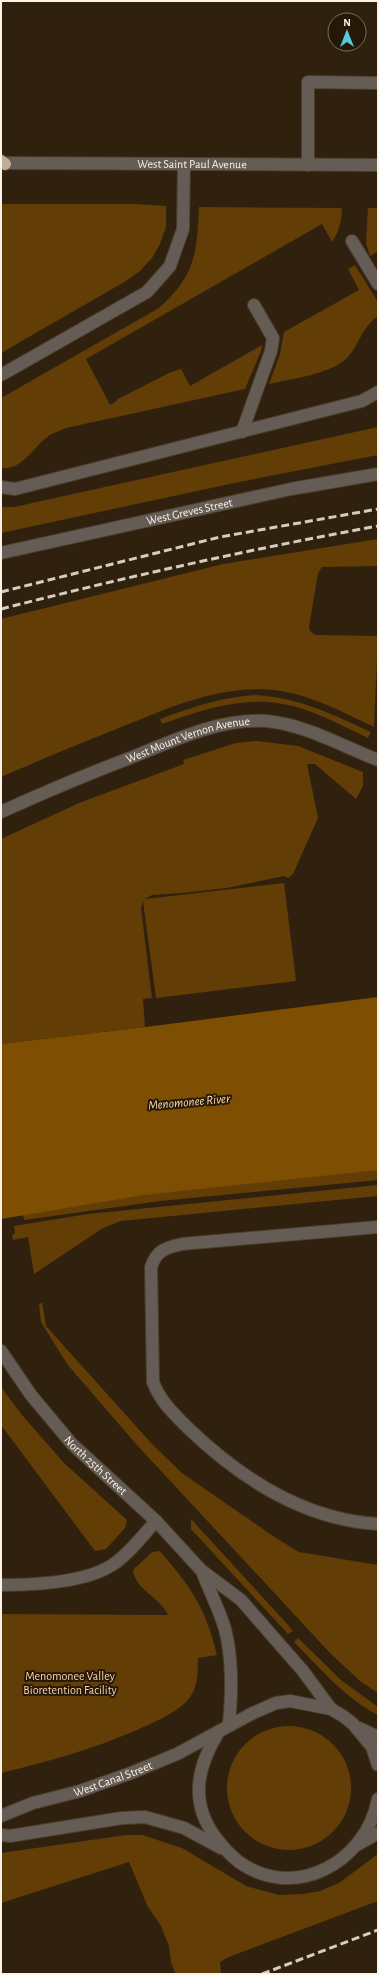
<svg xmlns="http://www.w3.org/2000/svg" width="379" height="1975" viewBox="0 0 379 1975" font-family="'Alegreya Sans',sans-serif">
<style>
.green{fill:#623d06}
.water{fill:#7e4f03}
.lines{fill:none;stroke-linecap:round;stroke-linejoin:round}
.minor-casing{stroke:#4d3e2d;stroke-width:14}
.highway-casing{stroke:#4d3e2d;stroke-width:14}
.minor{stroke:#655d55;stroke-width:12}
.highway{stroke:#c0ac97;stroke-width:12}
.rail{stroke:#d7ccc0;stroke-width:3;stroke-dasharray:8 4;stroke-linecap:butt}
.labels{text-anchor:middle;stroke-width:4;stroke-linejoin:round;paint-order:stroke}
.street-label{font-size:12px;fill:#fcf2e7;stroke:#261806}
.park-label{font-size:12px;fill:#f7d5af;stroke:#261806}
.water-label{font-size:13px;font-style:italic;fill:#fbd9b3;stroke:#261806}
</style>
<rect width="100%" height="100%" fill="#30210f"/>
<path class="green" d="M1 204H136L166 206V227L160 244 152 258 140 271 126 281 1 353Z
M199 207 342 208C342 220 339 232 332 242L322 224 86 359 110 405 117 401 116 400 171 372 181 369 190 386 262 345 261 351 245 389 66 428C59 431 52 433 46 438 32 449 22 470 1 468V398L159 308C195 276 197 253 199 207Z
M368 208H378V251L370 256 366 243Z
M355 265 378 302V316C361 328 360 344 347 358 331 374 291 379 269 384L280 354 284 332 359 290 348 269Z
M378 427V455L239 482 1 533V507H14Z
M378 539V566L322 567 318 573 309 627 310 631 315 635 378 636 374 727C344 713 314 696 281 691 223 682 166 709 114 730 76 745 38 761 1 777V619L223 564Z
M256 695C300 698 332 714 371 732L368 738C343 726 319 713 293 706 248 694 204 709 162 724L160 719C192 707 222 697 256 695Z
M257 741 298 746 363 772V786L356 799 315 764H307L318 818 293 874 288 878 284 876 227 888 182 893 152 895 145 899 284 883 296 981 156 998 143 901 141 908 152 998 143 999 145 1027 1 1044V839L79 803 184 764 183 760 236 743Z
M378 1157V1180L160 1201 24 1220 22 1209Z
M378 1185V1196L121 1221 103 1228 34 1274 28 1237 13 1240 12 1235 15 1233 14 1226 88 1214Z
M42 1302 46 1326 152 1444 182 1473 273 1536 299 1552 378 1565V1693L360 1681 330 1653 136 1444 67 1364 41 1322 39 1305Z
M1 1387 22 1415 64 1463 127 1520 125 1528 106 1549 95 1551 1 1425Z
M191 1519 288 1625 293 1631 288 1634 191 1529Z
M160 1551C192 1589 205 1606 217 1655L198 1658C198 1674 198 1689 187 1701 174 1714 154 1722 137 1730 93 1749 48 1762 1 1773V1614L168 1615C161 1598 135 1590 133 1570L152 1552Z
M298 1638 341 1680 378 1707V1715C345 1698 320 1668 294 1642Z
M227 1788a62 62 0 1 1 124 0a62 62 0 1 1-124 0Z
M126 1835H142L182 1848 246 1886 279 1895 303 1894 320 1891 339 1883 378 1854V1901L229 1957 220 1962 221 1974H176L171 1963 169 1946 161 1926 148 1907 129 1862 1 1903V1853Z"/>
<path class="water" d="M378 997V1170L144 1195 1 1219V1044L154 1026Z"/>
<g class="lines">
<defs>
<g id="minor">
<path id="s1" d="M1 163 378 165"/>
<path d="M308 165V82L378 83"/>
<path d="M352 241 378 284"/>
<path d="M1 375 147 292 170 266 183 229 184 165"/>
<path d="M242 432 271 351 273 338 254 305"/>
<path d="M1 487 15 489 362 401 378 392"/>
<path id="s2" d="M1 553 291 489 378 474"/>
<path id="s3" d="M1 812C45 792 90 773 135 756 177 739 221 718 267 721 306 725 342 746 378 760"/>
<path d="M378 1227 182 1244C165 1248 157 1250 151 1267L153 1382C160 1401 174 1414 188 1428 240 1478 304 1520 378 1524"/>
<path id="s4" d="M1 1351 31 1395 72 1444 156 1521 201 1570 241 1600 303 1671 331 1709"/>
<path d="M202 1571C209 1590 219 1609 225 1629 233 1660 232 1693 229 1724"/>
<path d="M1 1585C33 1585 88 1583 115 1563 130 1553 143 1535 156 1521"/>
<path d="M359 1728 378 1737"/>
<path d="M219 1731C197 1767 189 1802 216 1838 223 1847 230 1855 239 1862 295 1902 366 1862 378 1799"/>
<path id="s5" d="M1 1816 33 1803 80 1791 131 1773 177 1754 253 1713 276 1703 290 1701 331 1709 343 1716 353 1724 372 1747 378 1765"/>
<path d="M1 1835 10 1836 122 1818 145 1817 184 1828 221 1848"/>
<path d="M357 1845 378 1833"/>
</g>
<path id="highway" d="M1 161 5 164"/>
</defs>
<use href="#minor" class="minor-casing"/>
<use href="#highway" class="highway-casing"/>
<use href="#minor" class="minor"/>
<use href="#highway" class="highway"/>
<path class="rail" d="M1 592 220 537 378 509
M1 609C126 577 251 549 378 526
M262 1974 378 1930"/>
</g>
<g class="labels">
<g class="street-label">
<text dy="4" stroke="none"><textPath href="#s1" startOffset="191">West Saint Paul Avenue</textPath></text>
<text dy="4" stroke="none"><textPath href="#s2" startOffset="193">West Greves Street</textPath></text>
<text dy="4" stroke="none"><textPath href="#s3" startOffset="201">West Mount Vernon Avenue</textPath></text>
<text dy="4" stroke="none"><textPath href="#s4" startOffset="149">North 25th Street</textPath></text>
<text dy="4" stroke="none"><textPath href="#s5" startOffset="118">West Canal Street</textPath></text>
</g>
<g class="park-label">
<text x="70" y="1680">Menomonee Valley<tspan x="70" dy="14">Bioretention Facility</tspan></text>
</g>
<g class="water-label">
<text transform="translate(189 1101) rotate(-5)" y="5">Menomonee River</text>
</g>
</g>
<rect width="379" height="1975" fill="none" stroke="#fcf2e7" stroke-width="4"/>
<g transform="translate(347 32)"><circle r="19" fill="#261806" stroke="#7c6f60"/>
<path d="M0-3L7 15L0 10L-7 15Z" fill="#55cade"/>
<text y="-6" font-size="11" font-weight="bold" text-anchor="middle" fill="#fcf2e7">N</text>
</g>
</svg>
